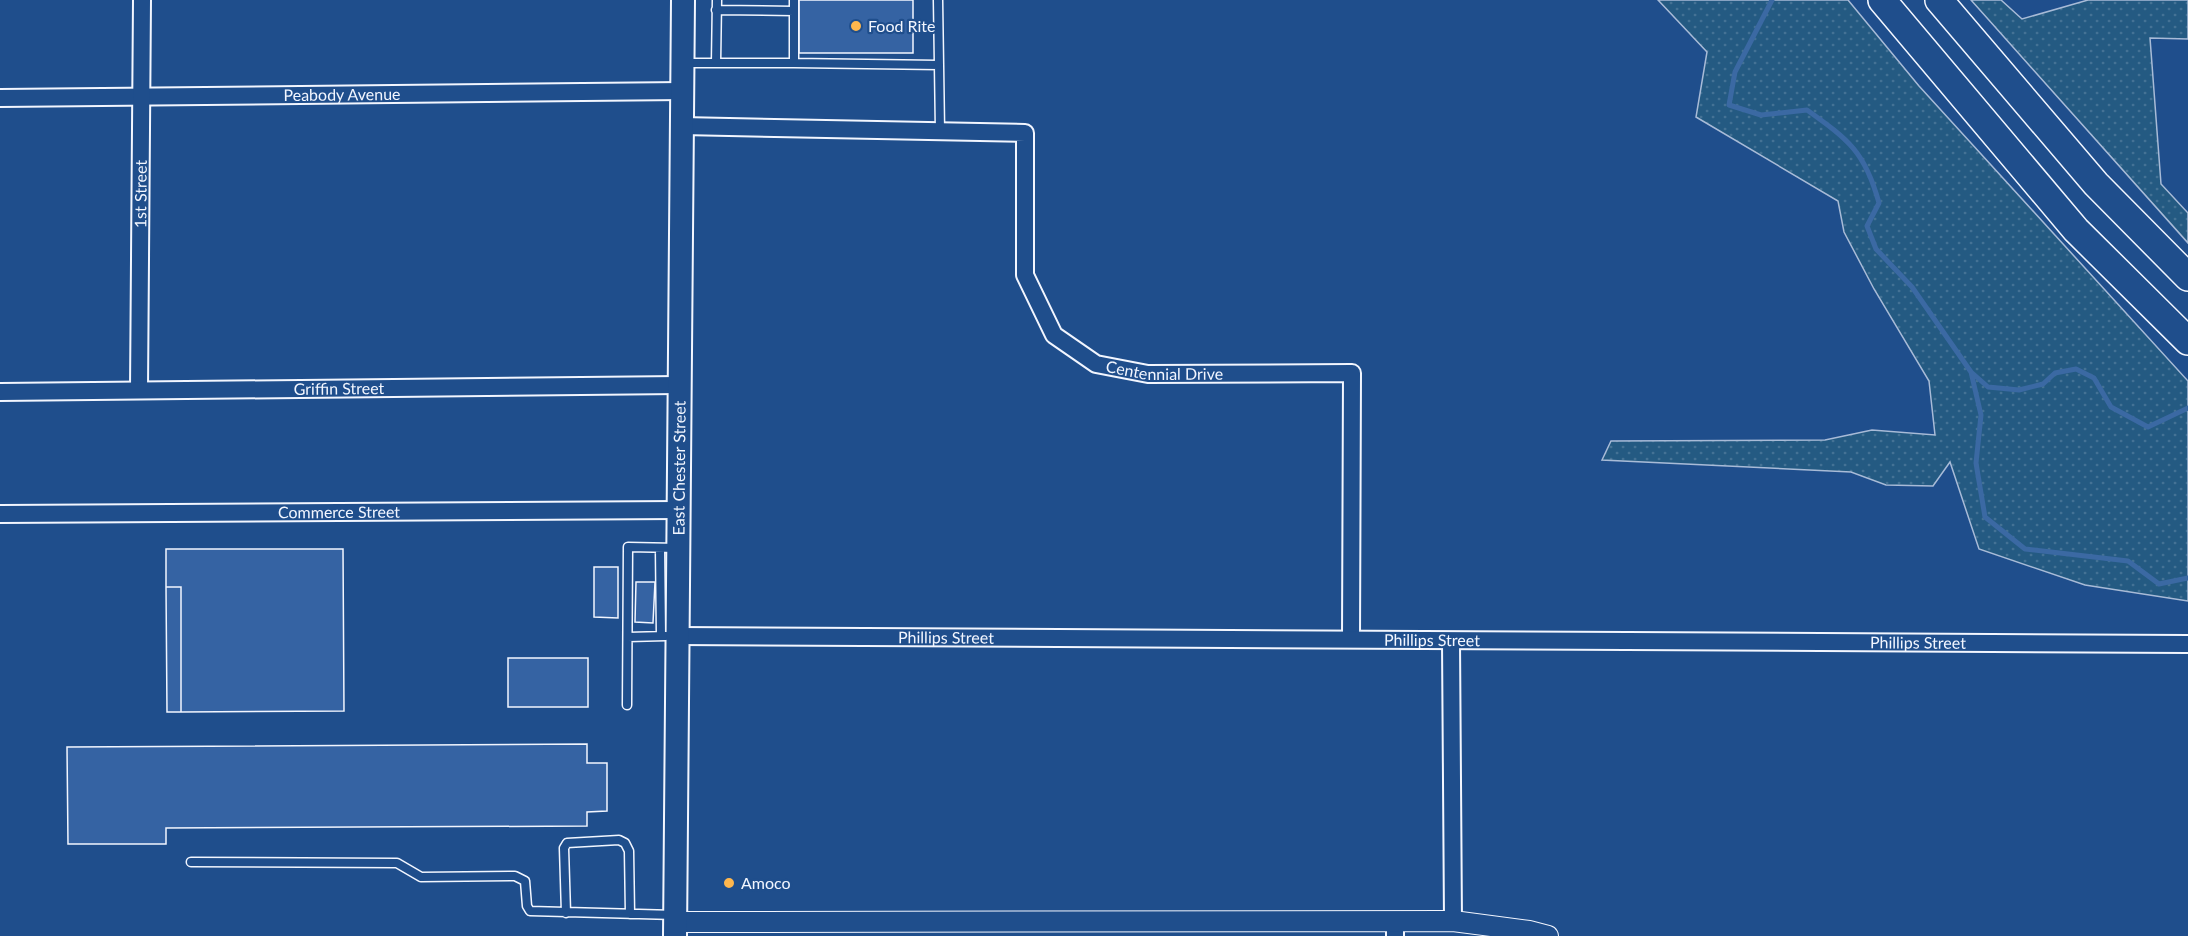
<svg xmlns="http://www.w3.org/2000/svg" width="2188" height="936" viewBox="0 0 2188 936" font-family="Lato,sans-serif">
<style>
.grass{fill:url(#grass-dots);stroke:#a8bbd7;stroke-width:1.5}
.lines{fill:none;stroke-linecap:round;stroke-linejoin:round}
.stream{stroke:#3b69a3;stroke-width:5}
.building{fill:#3563a3;stroke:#f2f6ff;stroke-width:1.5}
.service-casing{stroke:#f2f6ff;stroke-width:11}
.minor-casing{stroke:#f2f6ff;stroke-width:20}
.tertiary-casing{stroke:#f2f6ff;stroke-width:22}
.secondary-casing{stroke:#f2f6ff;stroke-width:26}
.trunk-casing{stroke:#f2f6ff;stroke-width:30}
.service{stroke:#1f4e8c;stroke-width:8}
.minor{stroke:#1f4e8c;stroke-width:16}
.tertiary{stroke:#1f4e8c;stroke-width:20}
.secondary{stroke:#1f4e8c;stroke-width:22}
.trunk{stroke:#1f4e8c;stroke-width:27}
.poi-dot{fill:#ffb74d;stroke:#1f4e8c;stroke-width:2}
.labels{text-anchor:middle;stroke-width:4.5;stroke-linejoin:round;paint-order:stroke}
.poi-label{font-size:16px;fill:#f2f6ff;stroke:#1f4e8c;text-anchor:start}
.street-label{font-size:16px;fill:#f2f6ff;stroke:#1f4e8c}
</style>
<defs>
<pattern id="grass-dots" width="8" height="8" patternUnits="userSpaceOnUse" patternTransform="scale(1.5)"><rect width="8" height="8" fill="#245a82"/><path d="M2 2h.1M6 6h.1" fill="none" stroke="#447295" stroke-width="1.8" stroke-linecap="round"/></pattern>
</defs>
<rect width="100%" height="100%" fill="#1f4e8c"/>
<path class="grass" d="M1658 0H1848L1919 86 2188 381V601L2085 585 1979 549 1950 462 1933 486 1886 485 1851 472 1602 460 1611 441 1825 440 1872 430 1935 435 1929 381 1874 289 1844 232 1838 201 1696 117 1707 52Z
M1971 0H2001L2022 19 2088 0H2188V39L2150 38 2161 184 2188 213V243Z"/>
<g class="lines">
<path class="stream" d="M1772 0 1735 72 1729 105 1761 115 1807 110C1849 140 1865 152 1879 203L1867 226 1876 249 1912 287 1971 372 1981 415 1976 463 1985 517 2025 549 2128 561 2159 584 2188 578
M1971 372 1988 387 2019 390 2043 384 2055 373 2076 369 2094 378 2111 407 2148 427 2188 408"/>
</g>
<path class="building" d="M799 0H913V53H799Z
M166 549H343L344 711 181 712V587H166Z
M594 567H618V618L594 617Z
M636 582H655L653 623 635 622Z
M166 587H181V712H167Z
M508 658H588V707H508Z
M587 744V763H607V811L587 812V826L166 828V844H68L67 747Z"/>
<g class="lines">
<defs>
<path id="service" d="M938 0 939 65
M716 10 794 11
M684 63H794V0
M716 63 717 0
M794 63 939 65 940 131
M660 548 661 636
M628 637 666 636
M627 705 628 547 678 548
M191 862 397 863 421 877 515 876 525 881 527 906 530 911 675 915
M566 913 564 848 567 843 619 840 625 843 629 851 630 914"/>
<g id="minor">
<path id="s1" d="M0 98 683 91"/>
<path id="s2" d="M682 126 1025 133V275L1054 335 1096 364 1148 374 1352 373 1351 639"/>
<path id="s3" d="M139 389 142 0"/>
<path id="s4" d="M0 392 679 385"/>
<path id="s5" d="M0 514 678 510"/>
<path id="s6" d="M678 636 2188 644"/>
<path d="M1451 642 1453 921"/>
<path d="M1395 936V923"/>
</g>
<path id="tertiary" d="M676 922 1453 921 1529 931 1548 936"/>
<g id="secondary">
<path id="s7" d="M675 936 683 0"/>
</g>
<path id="trunk" d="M1882 0 2076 230 2188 341
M1939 0 2096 184 2188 277"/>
</defs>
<use href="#service" class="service-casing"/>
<use href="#minor" class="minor-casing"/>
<use href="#tertiary" class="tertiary-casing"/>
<use href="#secondary" class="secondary-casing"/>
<use href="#trunk" class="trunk-casing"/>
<use href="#service" class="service"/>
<use href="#minor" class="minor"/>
<use href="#tertiary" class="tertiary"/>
<use href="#secondary" class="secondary"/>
<use href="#trunk" class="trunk"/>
</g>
<g class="poi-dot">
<circle cx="856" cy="26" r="6"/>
<circle cx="729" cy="883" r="6"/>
</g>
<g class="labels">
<g class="poi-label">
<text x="868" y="32">Food Rite</text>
<text x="741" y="889">Amoco</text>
</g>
<g class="street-label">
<text dy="6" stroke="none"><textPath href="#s1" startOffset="342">Peabody Avenue</textPath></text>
<text dy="6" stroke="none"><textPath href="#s3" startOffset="195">1st Street</textPath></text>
<text dy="6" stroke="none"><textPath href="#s2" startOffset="672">Centennial Drive</textPath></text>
<text dy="6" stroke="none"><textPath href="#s4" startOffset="339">Griffin Street</textPath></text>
<text dy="6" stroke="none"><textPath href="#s7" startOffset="468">East Chester Street</textPath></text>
<text dy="6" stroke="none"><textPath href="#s5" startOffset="339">Commerce Street</textPath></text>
<text dy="6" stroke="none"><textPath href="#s6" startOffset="268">Phillips Street</textPath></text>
<text dy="6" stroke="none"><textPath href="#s6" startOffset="754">Phillips Street</textPath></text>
<text dy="6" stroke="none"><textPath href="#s6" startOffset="1240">Phillips Street</textPath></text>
</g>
</g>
</svg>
